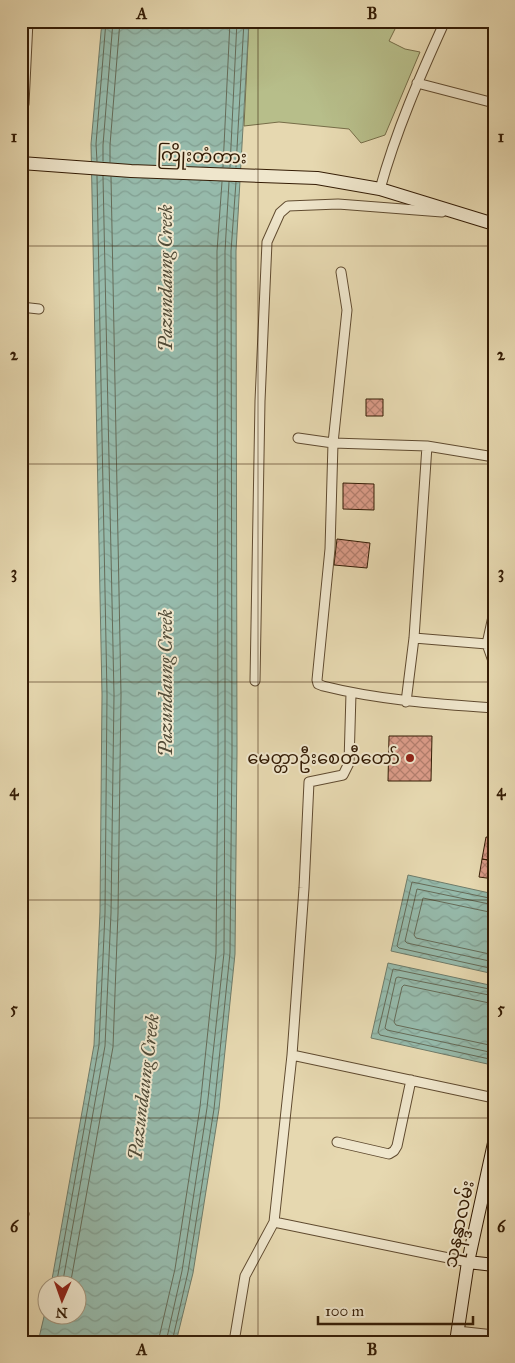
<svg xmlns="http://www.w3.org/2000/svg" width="515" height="1363" viewBox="0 0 515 1363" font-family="'IM FELL Great Primer','Noto Sans Myanmar',serif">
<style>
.green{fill:#b7be8a;stroke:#766d48}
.water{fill:url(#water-waves);stroke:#6f7b69}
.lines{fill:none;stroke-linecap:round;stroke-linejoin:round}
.shore{stroke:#656b58;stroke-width:1}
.building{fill:url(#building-cross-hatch);stroke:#341c05}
.minor-casing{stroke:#604b30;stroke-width:11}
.secondary-casing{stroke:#341c05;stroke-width:14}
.minor{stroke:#efe6cc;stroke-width:9}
.secondary{stroke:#efe6cc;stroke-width:12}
.grid{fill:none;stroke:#341c05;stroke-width:1;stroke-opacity:0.55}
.poi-dot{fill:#8f2418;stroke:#efe6cc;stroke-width:2}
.labels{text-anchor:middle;stroke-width:4;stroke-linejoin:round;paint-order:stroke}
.street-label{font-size:18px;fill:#341c05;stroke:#efe6cc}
.poi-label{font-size:18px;fill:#341c05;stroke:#efe6cc;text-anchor:end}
.water-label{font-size:19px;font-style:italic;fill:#514b37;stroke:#efe6cc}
.neatline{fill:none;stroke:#341c05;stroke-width:2}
.grid-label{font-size:16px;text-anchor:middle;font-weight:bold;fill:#341c05}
</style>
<defs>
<pattern id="water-waves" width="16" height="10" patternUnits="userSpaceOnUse" patternTransform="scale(1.25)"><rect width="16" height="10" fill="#96baab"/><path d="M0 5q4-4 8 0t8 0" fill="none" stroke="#829f92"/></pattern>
<pattern id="building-cross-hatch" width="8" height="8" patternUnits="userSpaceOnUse" patternTransform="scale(1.25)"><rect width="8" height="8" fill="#da9b88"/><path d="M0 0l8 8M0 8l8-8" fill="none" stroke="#b27e6d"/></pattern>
</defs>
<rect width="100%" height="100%" fill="#e6d8b0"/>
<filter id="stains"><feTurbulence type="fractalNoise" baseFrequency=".004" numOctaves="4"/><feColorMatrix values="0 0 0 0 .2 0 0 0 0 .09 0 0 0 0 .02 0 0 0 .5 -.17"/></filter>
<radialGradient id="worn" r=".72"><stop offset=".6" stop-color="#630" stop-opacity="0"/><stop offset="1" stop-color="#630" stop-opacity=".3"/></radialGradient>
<path class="green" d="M249 21H399L389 41 405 49 420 52 385 135 361 143 349 129 279 122 244 126Z"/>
<path class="water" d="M102 21H249L236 251 237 751 235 954 219 1109 193 1273 176 1342H38L47 1304 48 1316H78V1286L51 1285 94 1045 100 912 102 695 91 144Z
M408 875 494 894V974L391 951Z
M388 963 494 986V1056L492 1065 371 1038Z"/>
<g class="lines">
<path class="shore" d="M97 161 96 144 106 21
M103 161V145L113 21
M110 162V145L120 21
M223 167 230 21
M230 167 237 21
M236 167 244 21
M494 899 412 882 397 946 399 948 494 969
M494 905 417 889 405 941 407 943 494 962
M494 913 423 898 414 935 416 938 494 955
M494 990 393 969 378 1032 380 1035 494 1060
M494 996 398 977 396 978 385 1028 387 1030 494 1053
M494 1004 404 985 402 987 394 1022 396 1025 494 1046
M56 1286 99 1045 105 913 107 695 97 176
M62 1286 105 1046 111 913 114 695 103 176
M70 1286 113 1047 118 913 121 695 111 177
M158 1342 175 1269 200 1107 216 953 218 750 217 251 222 182
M166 1342 182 1271 207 1108 224 953 225 751V251L229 182
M172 1342 188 1272 214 1109 230 953 232 751 231 251 236 182"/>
</g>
<path class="building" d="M366 399H383V416H366Z
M343 483 374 484V510L343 509Z
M337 539 370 543 367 568 334 565Z
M389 736H432L431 781H388Z
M486 837 494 838V861L482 859Z
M482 859 494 861V879L479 877Z"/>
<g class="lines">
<defs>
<path id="minor" d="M417 83 494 103
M21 104H24L28 21
M380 189C396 131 420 76 445 21
M341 272 347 310 333 443 330 549 317 680 318 684 323 686C379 700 436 704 494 708
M21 307 39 309
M298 438 333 443 427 446 494 457
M494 612 487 644 494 664
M414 638 487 644
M255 681 260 401 267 242 280 213 288 206 338 204 442 212
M406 702 414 638 427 446
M292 1055 494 1098
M337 1142 389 1154 394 1151 397 1146 411 1080
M21 1214H24
M274 1222 468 1262
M457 1331 494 1335
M234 1342 245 1276 274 1222 292 1055 304 888 309 782 343 775 349 763 351 693"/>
<path id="secondary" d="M21 163 131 171 317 178 380 189 494 224
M468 1262 494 1265
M456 1342 468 1262 494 1143"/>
</defs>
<use href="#minor" class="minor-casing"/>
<use href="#secondary" class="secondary-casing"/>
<use href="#minor" class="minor"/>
<use href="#secondary" class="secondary"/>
</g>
<path class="grid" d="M258 21V1342M21 246H494M21 464H494M21 682H494M21 900H494M21 1118H494"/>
<circle class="poi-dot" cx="410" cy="758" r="5"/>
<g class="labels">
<g class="street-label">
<text transform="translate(202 156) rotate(2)" y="6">ကြိုးတံတား</text>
<text transform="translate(459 1224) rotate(-78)" y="6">သုနန္ဒာလမ်း</text>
</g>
<g class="poi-label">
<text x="400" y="764">မေတ္တာဦးစေတီတော်</text>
</g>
<g class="water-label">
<text transform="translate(165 278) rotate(-90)" y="7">Pazundaung Creek</text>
<text transform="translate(165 683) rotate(-90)" y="7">Pazundaung Creek</text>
<text transform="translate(143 1087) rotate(-83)" y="7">Pazundaung Creek</text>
</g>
</g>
<rect width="515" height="1363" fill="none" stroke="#e6d8b0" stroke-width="55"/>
<g transform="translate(62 1300) rotate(182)"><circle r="24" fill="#efe6cc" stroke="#a4957c"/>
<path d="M0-4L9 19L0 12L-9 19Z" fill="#8f2418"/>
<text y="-8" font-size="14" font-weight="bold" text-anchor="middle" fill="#341c05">N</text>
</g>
<path d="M318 1316v8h155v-8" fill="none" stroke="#341c05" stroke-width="2.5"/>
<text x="325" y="1316" font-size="15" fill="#341c05" stroke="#efe6cc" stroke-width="4" paint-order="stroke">100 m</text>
<rect x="28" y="28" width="460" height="1308" class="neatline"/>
<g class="grid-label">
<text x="142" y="19">A</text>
<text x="372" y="19">B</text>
<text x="14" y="142">1</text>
<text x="501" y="142">1</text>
<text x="14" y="360">2</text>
<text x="501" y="360">2</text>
<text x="14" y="578">3</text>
<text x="501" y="578">3</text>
<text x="14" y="796">4</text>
<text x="501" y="796">4</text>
<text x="14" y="1014">5</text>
<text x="501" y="1014">5</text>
<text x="14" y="1232">6</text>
<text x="501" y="1232">6</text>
<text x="142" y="1355">A</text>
<text x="372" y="1355">B</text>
</g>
<rect width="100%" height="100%" filter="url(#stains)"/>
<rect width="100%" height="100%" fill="url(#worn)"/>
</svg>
